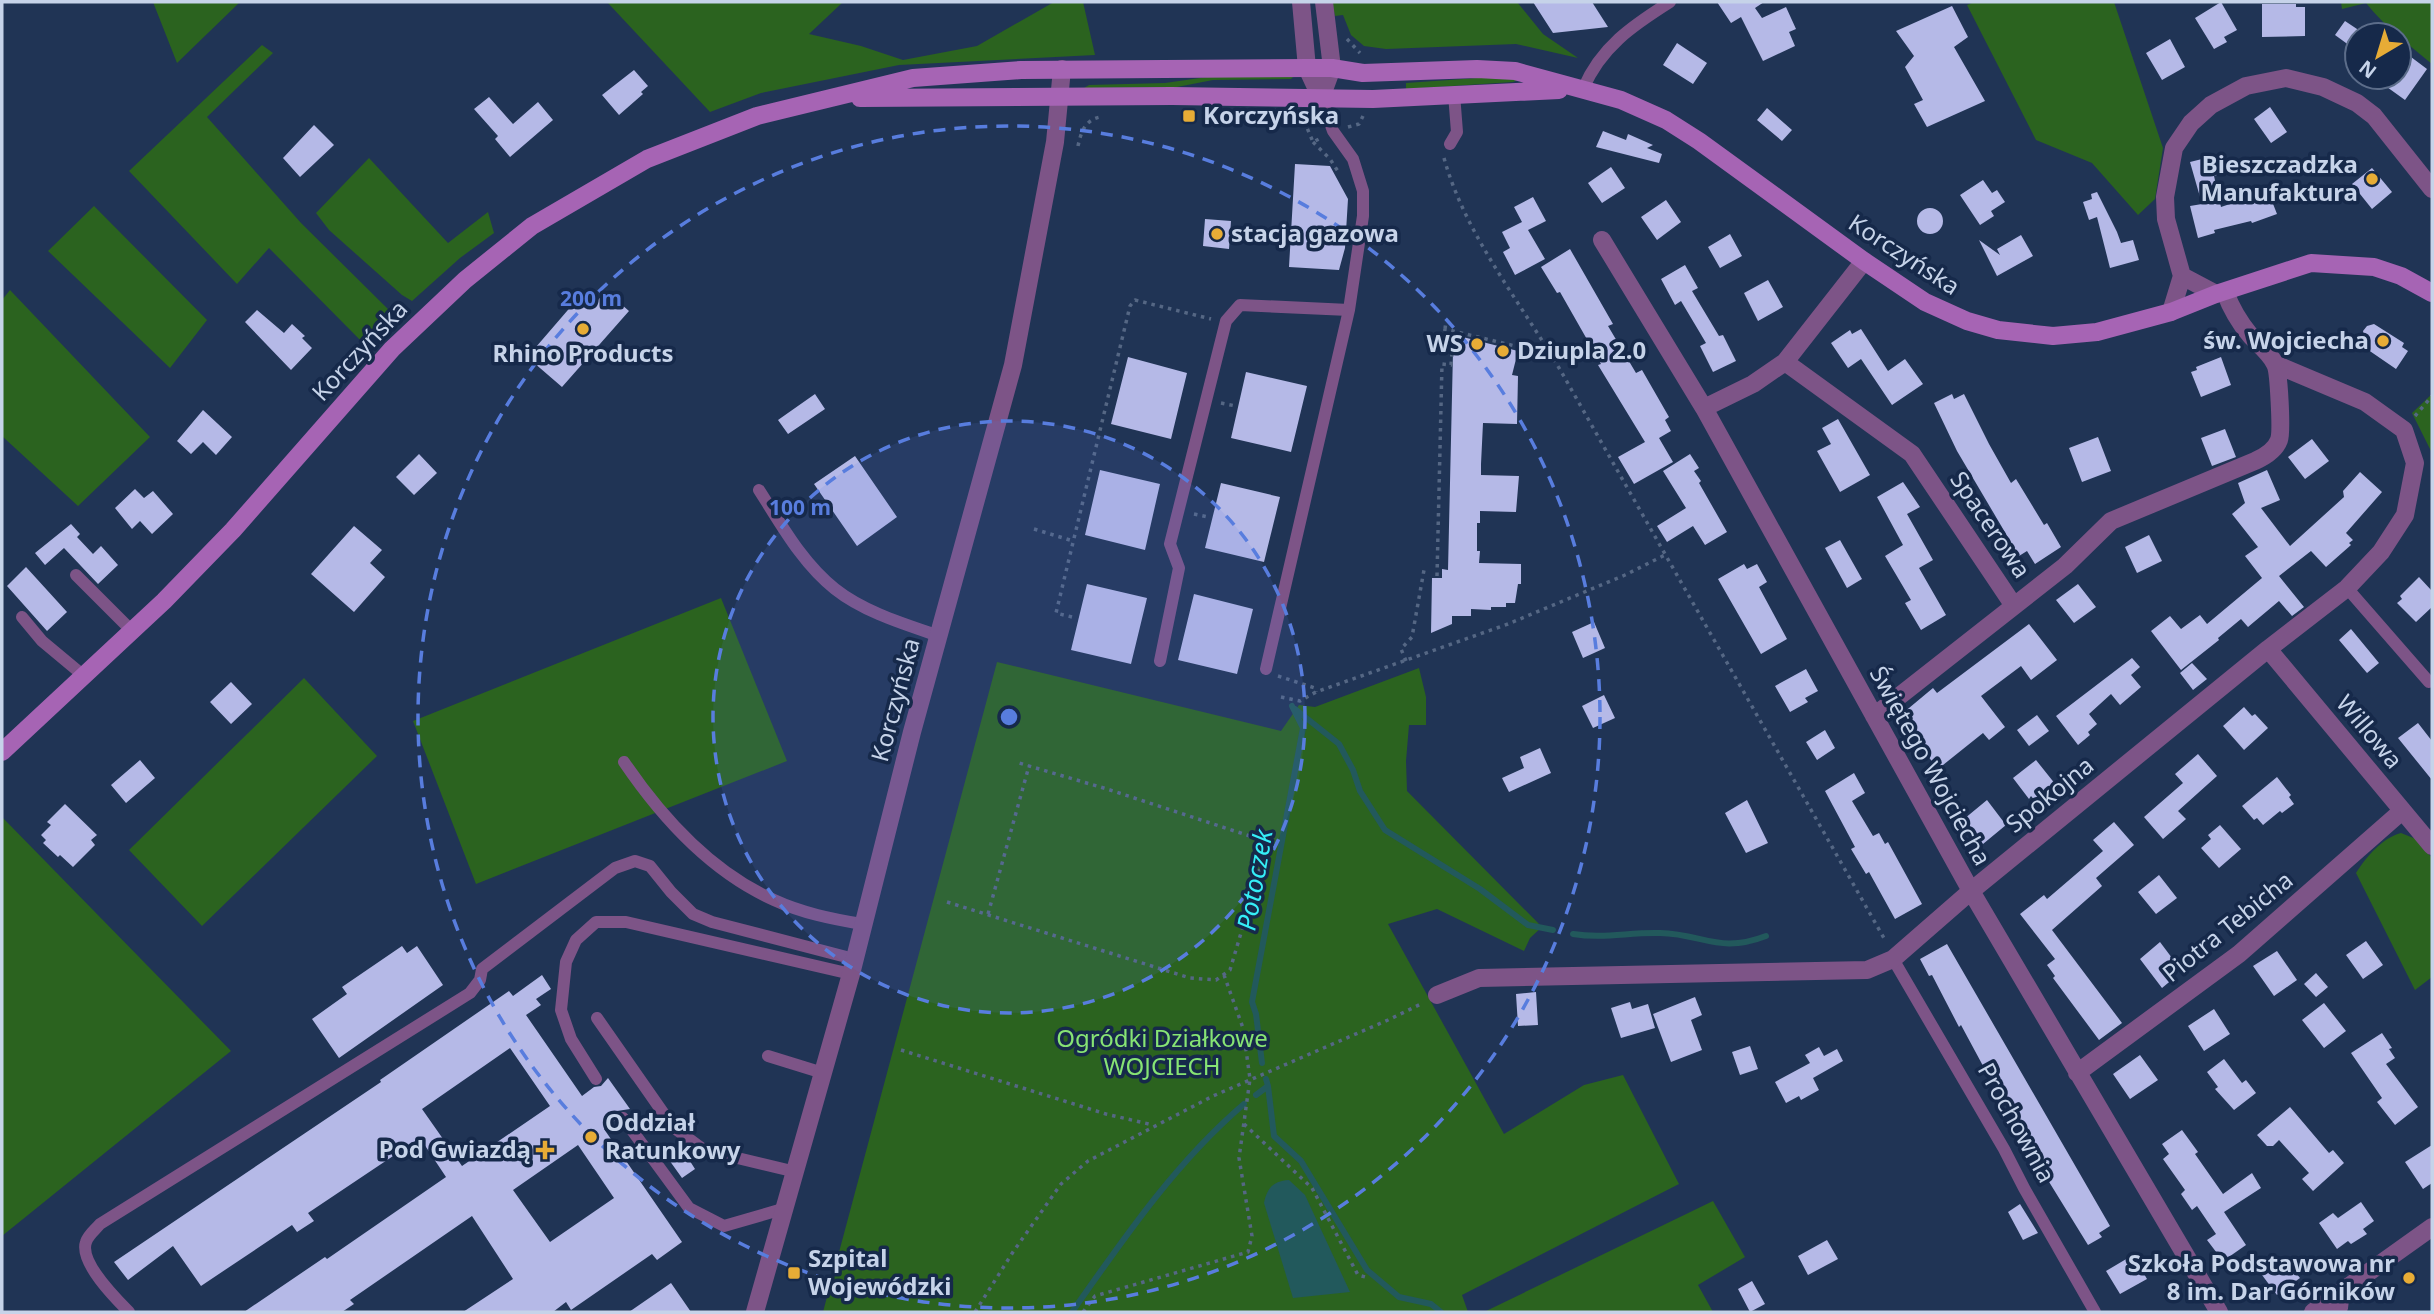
<svg xmlns="http://www.w3.org/2000/svg" width="2434" height="1314" viewBox="0 0 2434 1314" font-family="'Noto Sans',sans-serif">
<style>
.green{fill:#2b631f}
.water{fill:#22595c}
.lines{fill:none;stroke-linecap:round;stroke-linejoin:round}
.stream{stroke:#22595c;stroke-width:6}
.building{fill:#b5b9e7;fill-rule:evenodd}
.path{stroke:#556784;stroke-width:3.5;stroke-dasharray:3.5 5;stroke-linecap:butt}
.lane{stroke:#7d5487;stroke-width:12}
.street{stroke:#7d5487;stroke-width:18}
.secondary{stroke:#a664b4;stroke-width:18}
.ring{fill:none;stroke:#587dde;stroke-width:3.5;stroke-dasharray:12 9}
.poi-dot{fill:#e7ac36;stroke:#16294a;stroke-width:2.5}
.labels{text-anchor:middle;stroke-width:7;stroke-linejoin:round;paint-order:stroke}
.poi-label{font-size:24px;font-weight:bold;fill:#c6d3e9;stroke:#16294a;text-anchor:start}
.street-label{font-size:24px;fill:#c6d3e9;stroke:#16294a}
.park-label{font-size:24px;fill:#87e474;stroke:#16294a}
.water-label{font-size:26px;font-style:italic;fill:#35eef7;stroke:#16294a}
.centre{fill:#587dde;stroke:#16294a;stroke-width:3.5}
.ring-label{font-size:21px;text-anchor:middle;font-weight:bold;fill:#587dde;stroke:#16294a;stroke-width:7;stroke-linejoin:round;paint-order:stroke}
</style>
<rect width="100%" height="100%" fill="#203455"/>
<path class="green" d="M153 2H240L177 63Z
M607 2H843L809 34 861 46 903 60 977 46 1054 2H1083L1095 55 899 65 761 93 710 112Z
M1332 2H1517L1543 34 1578 58 1516 44 1386 49 1364 46 1351 35 1343 15 1335 16Z
M1974 2H2114L2163 148 2155 199 2138 215 2092 163 2036 140 1967 5Z
M2341 2H2432V64C2408 44 2386 28 2366 3L2342 9Z
M262 45 273 53 207 117 301 223 393 314 386 328 365 345 269 248 237 284 129 171Z
M1228 74 1293 77 1291 79 1213 80 1177 87 1084 88 1089 85 1165 83Z
M1507 76 1518 80 1513 82 1406 89V83Z
M369 158 448 243 488 212 494 233 460 258 412 301 402 295 329 230 316 213Z
M94 206 207 320 170 368 48 251Z
M10 290 150 437 78 506 2 436V300Z
M2432 394V453L2412 413Z
M721 598 787 761 476 884 413 721Z
M997 662 1281 731 1299 705 1315 707 1419 668 1426 697V725H1409L1406 761 1407 791 1542 927 1530 938 1524 951 1437 909 1388 924 1504 1134 1584 1085 1623 1075 1679 1184 1462 1295 1468 1312H823Z
M304 678 377 756 202 926 129 850Z
M2 817 231 1051 2 1236Z
M2401 833 2416 839 2432 858V977L2415 990 2356 873C2366 857 2382 838 2401 833Z
M1713 1201 1745 1257 1698 1285 1713 1312H1484Z"/>
<path class="water" d="M1289 1180 1305 1195 1350 1292 1293 1298 1264 1203C1267 1187 1274 1181 1289 1180Z"/>
<g class="lines">
<path class="stream" d="M1295 709 1339 744 1353 770 1360 791 1385 830 1480 889 1528 925 1553 930
M1573 934C1604 939 1629 932 1660 933 1704 934 1719 954 1766 936
M1262 1063 1256 1014 1252 1002 1303 728 1292 706
M1268 1086 1274 1136 1301 1161 1367 1270 1399 1297 1431 1304 1441 1312
M1256 1095 1268 1086 1266 1079
M1072 1312C1124 1238 1175 1163 1244 1104"/>
</g>
<path class="building" d="M1533 2H1592L1608 27 1553 33Z
M1717 2H1764L1755 8 1762 18 1786 7 1796 29 1789 32 1795 46 1763 61 1741 17 1731 23Z
M2221 2 2237 30 2224 37 2227 42 2214 49 2195 18Z
M2262 4H2296V7H2305V36L2262 37Z
M1952 6 1968 37 1954 47 1985 101 1927 127 1914 104 1923 100 1905 67 1914 56 1896 31Z
M2345 21 2357 29V51L2335 35Z
M2170 39 2185 67 2162 80 2146 53Z
M1677 43 1707 63 1693 84 1663 65Z
M2399 48 2427 69 2405 100 2373 77H2399Z
M634 70 648 86 641 92 643 94 619 115 602 95Z
M489 97 513 124 538 102 553 120 510 157 495 139 498 136 474 109Z
M2270 107 2287 132 2271 143 2254 119Z
M1767 108 1792 130 1782 141 1757 120Z
M314 125 334 145 300 177 283 158Z
M1603 131 1626 140 1628 134 1653 145 1647 148 1662 154 1659 163 1596 147Z
M2210 157 2217 175 2214 176 2221 207 2268 191 2277 214 2252 223 2251 221 2214 230 2215 233 2198 238 2190 206 2202 204 2190 162Z
M1295 164 1330 166 1348 199 1345 248 1339 270 1289 267Z
M1611 167 1625 188 1602 203 1588 183Z
M2372 168 2392 192 2372 209 2352 184Z
M1983 180 1992 193 1997 190 2005 202 1991 211 1994 216 1980 225 1960 195Z
M2097 192 2117 232 2121 243 2133 240 2139 260 2110 268 2097 217 2089 220 2083 202 2092 199 2091 194Z
M1533 197 1546 221 1528 230 1545 259 1515 275 1503 252 1510 248 1502 232 1522 222 1514 207Z
M1666 200 1681 222 1657 240 1641 217Z
M1917 221a13 13 0 1 1 26 0a13 13 0 1 1-26 0Z
M1205 219 1231 221 1229 249 1203 246Z
M1730 234 1742 256 1720 268 1708 247Z
M2021 235 2033 256 1997 276 1979 240 2000 255 1997 249Z
M1570 249 1613 324 1608 326 1636 373 1642 370 1669 417 1665 420 1671 431 1659 438 1673 462 1634 484 1618 457 1645 442 1598 365 1601 364 1560 292 1557 293 1541 267Z
M1685 265 1698 288 1692 291 1719 336 1723 335 1736 361 1713 372 1700 346 1706 343 1681 301 1675 305 1661 279Z
M1768 280 1783 307 1758 321 1744 293Z
M586 289 598 300 606 291 629 311 562 387 533 362 542 352 536 347Z
M257 310 284 333 292 324 305 336 302 338 312 348 291 370 245 322Z
M2374 324 2404 343 2402 347 2408 351 2396 369 2361 345 2365 340 2363 331 2367 326Z
M1861 329 1888 371 1905 359 1923 384 1892 405 1861 359 1848 368 1831 343 1850 330 1852 334Z
M1447 333 1518 351 1512 375 1518 376 1517 424 1483 423 1481 464V475L1519 476 1516 512 1480 511V523H1477V551H1480L1479 563 1521 564V584H1518L1515 603H1506V607H1491V610L1471 609V616H1452V624L1431 633 1432 578H1442V569L1448 570 1453 352 1444 349Z
M1128 357 1187 373 1171 439 1111 424Z
M2221 357 2231 385 2201 397 2191 372 2197 370 2196 367Z
M1246 372 1307 386 1291 452 1231 438Z
M815 394 825 409 788 434 778 420Z
M1952 394 1954 399 1964 394 1989 444 2011 483 2016 479 2044 525 2047 523 2061 547 2035 564 2027 551 2019 556 1957 451 1934 403Z
M203 410 232 437 216 455 203 442 191 454 177 441Z
M1838 419 1870 475 1840 492 1817 451 1831 444 1822 428Z
M2225 429 2236 457 2212 466 2201 438Z
M2098 437 2111 471 2082 482 2069 448Z
M2312 439 2329 461 2305 479 2288 457Z
M419 454 437 473 414 495 396 477Z
M1690 454 1699 468 1694 471 1701 481 1699 483 1727 532 1705 545 1693 526 1667 542 1657 526 1686 508 1663 471Z
M855 456 897 517 857 546 814 484Z
M1100 470 1160 484 1145 550 1085 535Z
M2267 470 2280 500 2261 508 2290 546 2344 497 2343 491 2360 472 2382 492 2346 533 2353 540 2349 543 2351 545 2326 567 2311 551 2279 576 2304 607 2292 616 2279 601 2248 627 2241 619 2218 638 2219 640 2181 670 2151 631 2170 616 2181 629 2200 615 2207 624 2262 578 2245 556 2258 547 2232 514 2245 503 2238 483Z
M1903 482 1920 507 1907 514 1933 560 1919 568 1946 615 1921 630 1905 603 1911 600 1885 556 1903 545 1877 497Z
M1221 483 1280 497 1264 562 1205 548Z
M135 489 144 498 153 491 173 514 152 534 140 521 132 529 115 508Z
M71 524 80 534 77 537 93 554 101 546 118 565 98 584 64 548 45 565 35 553Z
M354 526 382 550 370 563 385 577 354 612 311 574Z
M2149 535 2162 561 2137 573 2125 547Z
M1840 540 1862 579 1847 588 1825 548Z
M1744 564 1747 569 1757 564 1767 582 1759 587 1787 639 1761 654 1718 579Z
M26 567 67 612 47 631 7 586Z
M2419 577 2432 591V607L2416 622 2397 603 2402 599 2400 596Z
M1087 584 1147 598 1131 664 1071 650Z
M2078 584 2096 607 2074 623 2056 600Z
M1194 594 1253 609 1237 674 1178 660Z
M1594 622 1605 648 1583 658 1572 632Z
M2029 624 2057 660 2031 680 2021 666 1981 696 2005 727 1989 740 1983 733 1938 769 1902 723 1903 713 1933 688 1937 693Z
M2351 629 2379 663 2367 673 2339 640Z
M2132 658 2140 667 2131 675 2141 687 2120 705 2111 694 2089 714 2097 724 2088 732 2090 735 2078 745 2056 716Z
M2192 663 2207 679 2193 690 2180 673Z
M1806 669 1818 691 1805 698 1808 702 1790 712 1775 686Z
M231 682 252 704 231 724 210 702Z
M1604 695 1615 718 1593 728 1582 706Z
M2244 707 2252 716 2255 714 2268 728 2244 750 2223 726Z
M2037 715 2049 731 2029 746 2017 730Z
M2418 723 2432 741V780L2398 738Z
M1825 730 1835 748 1817 760 1806 742Z
M1540 748 1551 773 1509 792 1502 778 1524 768 1520 757Z
M2198 754 2217 776 2178 811 2186 819 2163 839 2144 817 2183 783 2175 774Z
M140 760 155 778 126 803 111 785Z
M2036 760 2056 785 2036 802 2031 796 2029 799 2013 778Z
M1854 773 1865 793 1852 801 1873 836 1879 833 1885 844 1888 842 1922 904 1895 919 1869 872 1866 874 1851 849 1855 847 1825 791Z
M2277 777 2291 795 2289 797 2294 804 2282 813 2280 811 2263 825 2257 818 2254 820 2242 806Z
M1747 800 1768 843 1746 853 1725 813Z
M1987 800 2006 825 1983 844 1964 819Z
M65 804 97 835 91 840 95 845 73 867 60 855 58 857 43 843 46 840 41 835 51 825 47 822Z
M2114 822 2134 845 2096 878 2102 886 2052 930 2122 1023 2099 1040 2053 978 2055 976 2047 965 2055 959 2020 914 2044 895 2047 899 2103 851 2093 840Z
M2220 825 2241 849 2219 868 2201 848 2211 839 2208 835Z
M2159 875 2177 898 2156 914 2138 892Z
M2366 941 2383 965 2363 979 2346 955Z
M2160 942 2178 966 2170 973 2174 978 2162 988 2140 959Z
M1947 944 2110 1226 2099 1233 2102 1237 2088 1245 2038 1164 2020 1127 2018 1128 2009 1112 2012 1110 1991 1076 1989 1077 1961 1025 1959 1027 1932 975 1929 976 1920 959Z
M402 946 407 953 417 946 443 985 339 1058 312 1019 347 994 342 987Z
M2277 951 2297 980 2274 996 2253 966Z
M2316 973 2328 987 2316 997 2304 984Z
M542 975 551 989 536 999 541 1005 526 1015 582 1096 594 1087 601 1086 608 1078 630 1109 617 1111 615 1120 604 1129 682 1242 657 1260 652 1254 571 1310 566 1302 553 1312H463L513 1279 472 1216 350 1300 354 1304 342 1312H244L325 1257 327 1259 446 1177 420 1138 308 1213 314 1221 297 1232 292 1225 201 1286 173 1246 128 1280 114 1262 381 1082 380 1080 509 991 513 996ZM510 1048 550 1106 462 1166 422 1109ZM578 1145 614 1198 550 1242 513 1190Z
M1536 992 1538 1025 1518 1026 1516 994Z
M1695 997 1702 1015 1691 1020 1702 1050 1671 1062 1653 1014Z
M1630 1002 1632 1009 1648 1004 1655 1028 1621 1038 1611 1008Z
M2324 1003 2346 1031 2324 1048 2302 1020Z
M2214 1009 2230 1034 2204 1051 2188 1026Z
M2382 1033 2392 1048 2389 1049 2395 1058 2386 1064 2418 1107 2395 1125 2377 1102 2382 1098 2351 1053Z
M1750 1046 1758 1069 1740 1075 1732 1052Z
M1819 1047 1824 1056 1837 1049 1843 1061 1813 1078 1819 1090 1801 1100 1799 1096 1786 1103 1775 1082 1810 1063 1805 1055Z
M2140 1055 2158 1080 2130 1099 2113 1074Z
M2224 1059 2242 1083 2246 1080 2256 1093 2234 1110 2215 1089 2218 1087 2207 1072Z
M2290 1107 2329 1153 2333 1150 2344 1163 2313 1191 2302 1179 2309 1173 2279 1140 2273 1146H2267L2257 1135Z
M2182 1130 2198 1152 2195 1154 2223 1194 2252 1173 2261 1188 2224 1212 2246 1245 2223 1261 2207 1240 2216 1234 2197 1206 2192 1210 2181 1194 2185 1190 2163 1159 2169 1154 2162 1144Z
M2432 1145V1183L2423 1189 2405 1162Z
M681 1147 695 1169 682 1178 667 1157Z
M2361 1202 2374 1221 2363 1229 2367 1234 2351 1244 2348 1241 2337 1249 2319 1223 2333 1213 2338 1218Z
M2020 1204 2038 1233 2023 1240 2008 1212Z
M1827 1240 1838 1259 1808 1275 1798 1256Z
M2133 1255 2147 1279 2120 1294 2106 1271Z
M2284 1258 2300 1278 2277 1295 2262 1275Z
M1752 1281 1765 1304 1750 1312 1738 1289Z
M671 1283 691 1312H629Z"/>
<g class="lines">
<path class="path" d="M1347 39 1360 53
M1298 115 1305 123 1313 142 1319 139
M1213 117H1233
M1348 127 1359 124 1363 116
M1313 142 1330 159 1339 173
M1078 146C1081 132 1085 120 1100 117
M1444 158C1466 238 1526 309 1566 380 1672 567 1779 753 1885 940
M1445 329 1446 321
M1221 403 1236 406
M2415 416 2432 396
M1194 514 1208 517
M1034 529 1073 541
M1437 576 1442 364 1451 365 1452 353 1442 351 1445 329 1515 346
M1072 617 1056 613 1130 306 1135 300 1211 319
M1406 661 1401 649 1412 637 1424 570
M1278 676 1315 688 1316 692
M1281 697 1300 701 1316 692 1508 624 1625 575 1665 555
M947 902 1190 978 1216 980 1230 970 1268 842 1107 789 1019 763
M988 914 1029 766
M901 1050 1106 1114 1153 1125
M1244 1124 1312 1188 1358 1275 1369 1278
M975 1312 1013 1252 1061 1184 1088 1161 1213 1096 1388 1020 1423 1003
M1083 1312 1095 1296 1248 1252 1252 1236 1239 1158 1250 1079 1243 1028 1224 975"/>
<path class="lane" d="M1583 89C1601 47 1632 26 1670 2
M1450 144 1457 132 1454 94
M759 490C781 524 802 563 835 589 864 612 904 624 939 636
M76 575 132 631
M2347 588 2429 682
M22 617 42 641 84 676
M1160 661 1179 568 1170 544 1226 321 1240 305 1349 310
M1266 669 1349 310 1363 216V191L1353 159 1333 131 1321 98
M624 762C662 818 711 872 774 900 802 913 832 919 862 924
M1893 959 2004 1149 2024 1188 2095 1312
M597 1018 673 1127 704 1150 796 1172
M768 1056 823 1073
M596 1079 571 1039 561 1010 566 962 576 940 596 922H626L851 974
M623 1118 689 1208 724 1226 786 1208
M129 1312C116 1299 79 1262 86 1242 88 1235 95 1230 100 1224L470 993 480 980 482 969 615 868 635 861 650 866 671 892 693 914 712 922 854 959
M2335 1312 2342 1308 2344 1291"/>
<path class="street" d="M1301 2 1307 68 1321 98
M1321 98 1332 68 1324 2
M1602 240 1704 408 1971 891 2219 1312
M2182 276 2216 294
M2171 312 2182 276 2166 219 2165 197 2174 148 2191 123 2211 105 2246 86 2286 78 2323 87 2357 103 2374 116 2432 189
M1785 362 1912 454 2014 606
M1704 408 1753 384 1785 362 1864 261
M2268 649 2432 846
M1874 716 2065 566 2111 521 2255 461C2264 457 2275 451 2279 440 2282 432 2279 371 2275 364 2270 353 2258 344 2250 335 2239 322 2231 308 2225 292
M1437 995 1479 978 1867 970 1893 959 1971 891 2268 649 2347 588 2381 552 2405 515 2415 463 2404 430 2365 402 2277 365
M2077 1073 2239 954 2402 811
M755 1312 851 974 912 732 1013 365 1055 142 1062 69
M2313 1312 2432 1227"/>
<path class="secondary" d="M860 98 1172 96 1373 99 1559 90
M2 752 164 601 233 530 392 349 465 280 532 226 647 159 757 116 913 78 1021 70 1307 68H1332L1363 73 1477 69 1515 71 1621 100 1666 120 1699 141 1864 261 1925 302 1967 321 1998 330 2053 336 2097 332 2171 312 2216 294 2311 263 2374 267 2401 276 2432 293"/>
</g>
<circle cx="1009" cy="717" r="296" fill="#587dde" fill-opacity=".12"/>
<g class="ring">
<circle cx="1009" cy="717" r="296"/>
<circle cx="1009" cy="717" r="591"/>
</g>
<g class="poi-dot">
<rect x="1182" y="109" width="14" height="14" rx="3.5"/>
<circle cx="2372" cy="179" r="7"/>
<circle cx="1217" cy="234" r="7"/>
<circle cx="583" cy="329" r="7"/>
<circle cx="2383" cy="341" r="7"/>
<circle cx="1477" cy="344" r="7"/>
<circle cx="1503" cy="351" r="7"/>
<circle cx="591" cy="1137" r="7"/>
<path d="M541.5 1139.5h7v7h7v7h-7v7h-7v-7h-7v-7h7z"/>
<rect x="787" y="1266" width="14" height="14" rx="3.5"/>
<circle cx="2409" cy="1278" r="7"/>
</g>
<g class="labels">
<g class="poi-label">
<text x="1203" y="124">Korczyńska</text>
<text x="2358" y="173" text-anchor="end">Bieszczadzka<tspan x="2358" dy="28">Manufaktura</tspan></text>
<text x="1231" y="242">stacja gazowa</text>
<text x="2369" y="349" text-anchor="end">św. Wojciecha</text>
<text x="1463" y="352" text-anchor="end">WS</text>
<text x="1517" y="359">Dziupla 2.0</text>
<text x="583" y="362" text-anchor="middle">Rhino Products</text>
<text x="605" y="1131">Oddział<tspan x="605" dy="28">Ratunkowy</tspan></text>
<text x="531" y="1158" text-anchor="end">Pod Gwiazdą</text>
<text x="808" y="1267">Szpital<tspan x="808" dy="28">Wojewódzki</tspan></text>
<text x="2395" y="1272" text-anchor="end">Szkoła Podstawowa nr<tspan x="2395" dy="28">8 im. Dar Górników</tspan></text>
</g>
<g class="street-label">
<text transform="translate(1904 255) rotate(33)" y="8">Korczyńska</text>
<text transform="translate(360 351) rotate(-47)" y="8">Korczyńska</text>
<text transform="translate(1990 525) rotate(56)" y="8">Spacerowa</text>
<text transform="translate(896 700) rotate(-75)" y="8">Korczyńska</text>
<text transform="translate(2369 732) rotate(50)" y="8">Willowa</text>
<text transform="translate(1930 766) rotate(61)" y="8">Świętego Wojciecha</text>
<text transform="translate(2050 795) rotate(-39)" y="8">Spokojna</text>
<text transform="translate(2228 927) rotate(-39)" y="8">Piotra Tebicha</text>
<text transform="translate(2016 1123) rotate(61)" y="8">Prochownia</text>
</g>
<g class="park-label">
<text x="1162" y="1047">Ogródki Działkowe<tspan x="1162" dy="28">WOJCIECH</tspan></text>
</g>
<g class="water-label">
<text transform="translate(1255 880) rotate(-80)" y="9">Potoczek</text>
</g>
</g>
<circle cx="1009" cy="717" r="10" class="centre"/>
<g class="ring-label">
<text x="591" y="306">200 m</text>
<text x="800" y="515">100 m</text>
</g>
<rect width="2434" height="1314" fill="none" stroke="#c6d3e9" stroke-width="7"/>
<g transform="translate(2378 56) rotate(218)"><circle r="33" fill="#16294a" stroke="#5c6d8a" stroke-width="2"/>
<path d="M0-5L12 26L0 18L-12 26Z" fill="#e7ac36"/>
<text y="-10" font-size="19" font-weight="bold" text-anchor="middle" fill="#c6d3e9">N</text>
</g>
</svg>
